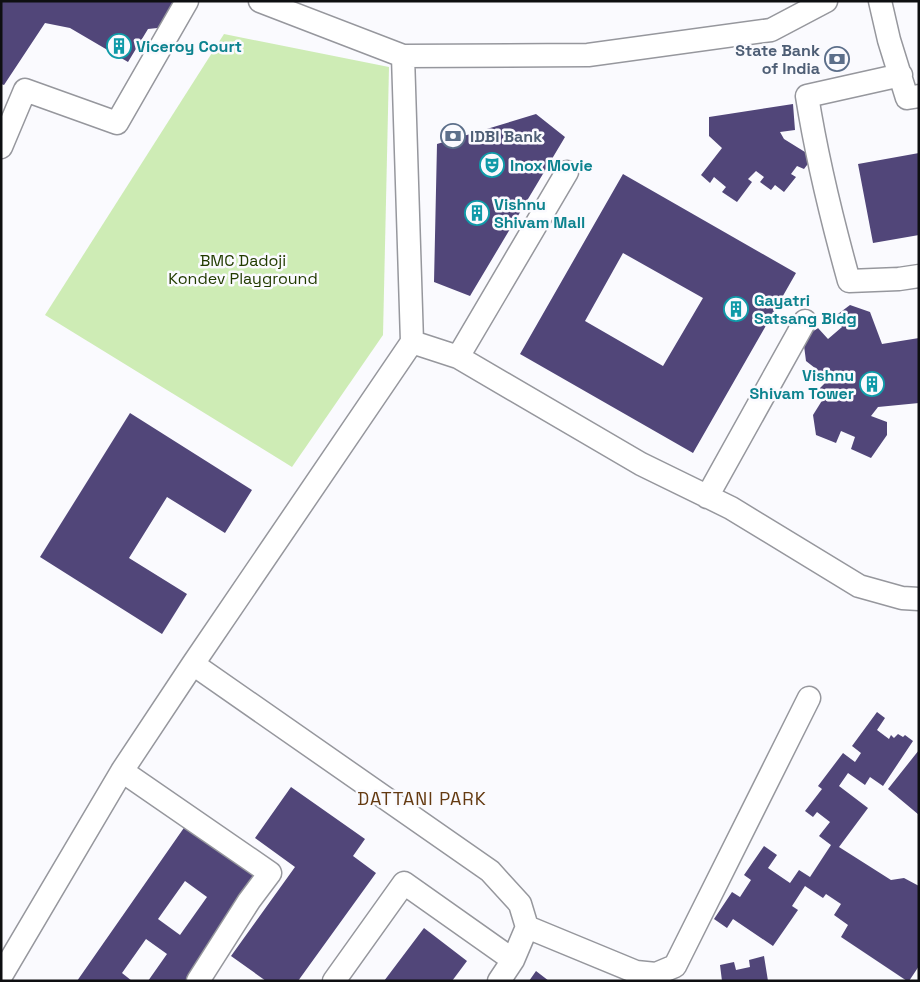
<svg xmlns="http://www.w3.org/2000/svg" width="920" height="982" viewBox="0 0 920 982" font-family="'Space Grotesk',sans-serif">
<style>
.green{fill:#ceecb5}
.building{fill:#514679;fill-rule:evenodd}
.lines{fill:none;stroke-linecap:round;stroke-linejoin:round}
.street-casing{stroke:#96979d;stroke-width:25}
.street{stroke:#fff;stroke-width:22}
.labels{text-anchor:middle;stroke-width:5;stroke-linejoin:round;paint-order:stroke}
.culture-label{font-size:16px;font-weight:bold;fill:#0d838f;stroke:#fafafe;text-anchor:start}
.service-label{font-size:16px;font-weight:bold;fill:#4e5e75;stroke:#fafafe;text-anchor:end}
.park-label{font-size:16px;fill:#223c00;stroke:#fafafe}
.neighbourhood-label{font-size:18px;letter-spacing:1px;fill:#643a11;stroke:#fafafe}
</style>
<rect width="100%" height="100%" fill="#fafafe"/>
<path class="green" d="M224 34 389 67 383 335 292 467 45 315Z"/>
<path class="building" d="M1 1H182L167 27 148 29 128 62 70 28 45 23 4 85 1 84Z
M793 104 795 130 780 132 784 139 813 157 804 169 797 166 791 174 796 177 784 192 775 185 771 190 760 182 764 177 756 171 748 179 752 182 737 202 722 192 726 187 714 177 710 183 701 175 722 148 709 136V117Z
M536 114 565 137 470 296 434 282 437 144Z
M919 153V235L873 243 858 164Z
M623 174 796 273 693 453 520 354ZM623 253 703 298 663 366 585 321Z
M850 305 870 312 882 344 919 338V403L878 407 871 416 887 422V435L871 458 851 449 855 437 841 431 836 443 816 435 813 415 823 399 820 388 829 379 806 361 803 338 818 328 828 339 842 327 834 317Z
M130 413 252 490 225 533 167 497 129 558 187 594 162 634 40 557Z
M877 712 885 718 877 730 889 739 891 735 894 738 898 734 903 737 905 735 913 741 883 786 870 777 865 785 848 773 839 786 868 808 839 847 891 880 904 878 919 886V966L909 981H907L841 937 848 925 834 915 841 904 826 894 823 898 805 886 792 906 798 910 773 946 733 919 727 928 714 919 732 892 740 897 751 880 744 875 764 846 777 855 768 868 790 883 799 870 810 877 831 845 819 836 830 822 817 812 813 817 805 811 822 789 818 786 843 753 855 762 861 753 852 746Z
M919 750V815L888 789Z
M291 787 365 839 353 856 376 873 298 981H266L231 956 295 867 255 838Z
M188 822 262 874 188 981H148L167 954 146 939 122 973 132 981H77ZM185 881 207 897 180 935 158 919Z
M424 928 467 961 452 981H384Z
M764 956 768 981H722L720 965 734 962 736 970 750 967 749 960Z
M536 971 549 981H529Z"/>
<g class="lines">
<defs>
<path id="street" d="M260 1 403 56 588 55 771 30 826 1
M880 1 889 40 907 98 919 96
M403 56 412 342
M901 75 807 96C817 159 832 220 849 281L899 279 919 276
M1 147 25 90 117 123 187 1
M458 357 567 172
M707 497 805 321
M193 664 490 871 520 904 527 927 513 960 499 981
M122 771 270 873 249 901 198 981
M527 927 636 972 656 974 675 966 809 698
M1 976 122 771 193 664 412 342 458 357 641 464 731 508 859 586 902 598 919 599
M334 981 404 883 513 960"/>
</defs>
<use href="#street" class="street-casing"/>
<use href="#street" class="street"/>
</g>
<defs>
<symbol id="building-ring" viewBox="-11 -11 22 22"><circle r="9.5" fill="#fafafe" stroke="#0f9aa8" stroke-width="1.5"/><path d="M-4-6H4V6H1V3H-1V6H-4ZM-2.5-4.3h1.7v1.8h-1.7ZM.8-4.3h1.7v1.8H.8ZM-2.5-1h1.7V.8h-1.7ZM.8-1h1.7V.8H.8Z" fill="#0f9aa8"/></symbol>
<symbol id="bank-ring" viewBox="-11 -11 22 22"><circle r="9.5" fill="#fafafe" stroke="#5c6f8a" stroke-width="1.5"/><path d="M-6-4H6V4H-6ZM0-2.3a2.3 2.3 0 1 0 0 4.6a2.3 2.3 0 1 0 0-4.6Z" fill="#5c6f8a"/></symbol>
<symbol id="theatre-ring" viewBox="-11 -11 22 22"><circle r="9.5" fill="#fafafe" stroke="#0f9aa8" stroke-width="1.5"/><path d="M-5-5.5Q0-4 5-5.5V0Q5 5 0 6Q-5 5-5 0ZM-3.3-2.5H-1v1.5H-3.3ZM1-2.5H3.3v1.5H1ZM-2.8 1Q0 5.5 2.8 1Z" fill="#0f9aa8"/></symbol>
</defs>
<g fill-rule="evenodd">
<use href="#building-ring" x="105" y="32" width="28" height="28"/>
<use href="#bank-ring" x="823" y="45" width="28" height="28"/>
<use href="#bank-ring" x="439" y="122" width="28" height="28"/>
<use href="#theatre-ring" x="478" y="151" width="28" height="28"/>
<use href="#building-ring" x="463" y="199" width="28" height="28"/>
<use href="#building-ring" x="722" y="295" width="28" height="28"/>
<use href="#building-ring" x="858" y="370" width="28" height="28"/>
</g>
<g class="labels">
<g class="culture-label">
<text x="136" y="52">Viceroy Court</text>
<text x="510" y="171">Inox Movie</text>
<text x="494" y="210">Vishnu<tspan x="494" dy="18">Shivam Mall</tspan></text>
<text x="754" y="306">Gayatri<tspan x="754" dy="18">Satsang Bldg</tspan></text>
<text x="854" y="381" text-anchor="end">Vishnu<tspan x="854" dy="18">Shivam Tower</tspan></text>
</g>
<g class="service-label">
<text x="820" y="56">State Bank<tspan x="820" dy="18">of India</tspan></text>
<text x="470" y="142" text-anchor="start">IDBI Bank</text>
</g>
<g class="park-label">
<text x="243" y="266">BMC Dadoji<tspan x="243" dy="18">Kondev Playground</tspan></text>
</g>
<g class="neighbourhood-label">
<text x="422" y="805">DATTANI PARK</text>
</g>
</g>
<rect width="920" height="982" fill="none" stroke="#0e0f11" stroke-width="5"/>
</svg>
